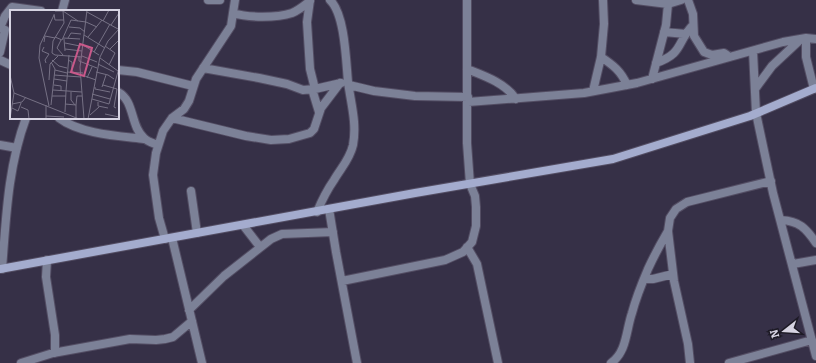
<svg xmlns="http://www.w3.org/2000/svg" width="816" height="363" viewBox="0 0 816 363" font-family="Bitter,serif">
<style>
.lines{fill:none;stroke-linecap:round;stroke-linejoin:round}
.street-casing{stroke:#534d63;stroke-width:10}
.secondary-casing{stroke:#534d63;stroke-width:10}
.street{stroke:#7c8197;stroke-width:8}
.secondary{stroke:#a4acce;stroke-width:8}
.inset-road{fill:none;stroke:#767185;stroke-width:1}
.view{fill:#c9598a;fill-opacity:0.15;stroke:#c9598a;stroke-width:2}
.inset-edge{fill:none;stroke:#d6d3e2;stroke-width:2}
</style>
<rect width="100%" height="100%" fill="#363047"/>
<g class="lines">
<defs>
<path id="street" d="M208 0H220
M310 0 307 22 310 69 315 89
M636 0 668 4 681 0
M688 0 693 14 694 36 704 52 712 55 724 53 727 55
M62 11 65 0
M233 13C248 18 277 18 292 13 299 10 305 5 310 1
M0 28 5 16 12 7 41 11
M664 32 686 34
M806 38V57L814 89
M753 51 756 113 773 193 816 356
M0 52 5 30
M601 57C613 65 621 71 627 85
M0 60 11 65
M656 63C684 53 676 43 693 25
M203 68 259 78 287 84 303 90 315 89 341 83
M467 69C485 76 505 83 516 99
M118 70 137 72 193 86
M652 79 666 25 668 4
M349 85 374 91 415 96 468 97
M312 89 319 112
M755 89 772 66 801 39
M593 91 601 57 604 24 603 0
M118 92C135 101 130 126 144 138 148 142 153 143 158 145
M468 102 584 93 637 83 783 42 806 38 816 39
M59 118C80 134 119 136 144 139
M172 118 246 136 271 140 289 139 310 133 314 129 321 108 340 83
M0 145 17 148
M191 191 197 233
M329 209 336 252 357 363
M317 212C322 200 327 190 334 180 341 168 350 159 353 145 357 123 351 104 348 82 346 61 345 14 330 0
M781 220C799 221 806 228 816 243
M243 225 260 247
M172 238 202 363
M165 239 159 218 153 175 156 153 163 131 172 118 184 109 189 101 196 79 231 26 235 0
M467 247 477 264 498 363
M47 260 46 277 55 335V353
M793 264 816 260
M2 269C6 218 8 166 26 118
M644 279H653L673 274
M342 281 445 260 463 252 472 242 476 226V207L475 196 470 184 467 143V0
M189 310 224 276 271 239 282 234 333 232
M21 363 53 353 130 339 156 340 165 339 173 337 192 321
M611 363C627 352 626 330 632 313 636 298 642 283 648 269 654 256 661 243 668 231
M690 363 688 344 674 281 668 231 670 218 676 209 687 202 771 181
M729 363 812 340"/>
<path id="secondary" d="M0 269 415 193 613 159 750 116 816 88"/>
</defs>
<use href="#street" class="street-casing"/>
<use href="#secondary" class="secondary-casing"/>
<use href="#street" class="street"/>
<use href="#secondary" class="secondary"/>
</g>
<g transform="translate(10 10)">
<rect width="109" height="109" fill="#363047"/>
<path class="inset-road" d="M45 1H53L54 13 43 31 42 43 45 45 72 47M53 1 68 11M77 2 108 19M44 4 45 10H54M93 11 99 0M76 12 87 17M101 15 109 3M59 17 70 18 75 22M74 25 95 38M45 27 52 30 61 10 76 12M78 27 92 10M53 28 70 29M58 28 61 23 71 24M54 29 55 41M51 30 47 38 53 45M34 32 35 26 45 28M55 33 70 36M73 35 89 45M95 36 105 43 99 55M34 37 32 41 39 44 35 50 36 53M55 39 72 41M100 39 109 30M84 42 100 14M69 46V51L87 58M72 46 87 52M90 48 108 61M42 50 49 56 57 58M58 50 62 52V62M41 52 45 59 41 95M88 54 104 62M45 60 57 63M57 62 73 63M86 62 98 65 104 69M0 65 4 83 69 109M44 65 57 66M72 65 86 70M57 66 71 67M77 68 82 57M44 69 57 71M39 70 40 54 48 46M44 75 51 76V81M93 75 107 79 104 97 106 98M85 77V79L100 82M92 77 96 65M43 80 72 82M56 81 59 45M61 82V90L65 95M82 84 100 89M42 86H56M82 89 99 94M88 92V96L98 98M2 94 12 92 16 87M55 94 66 95V108M99 94 109 58M36 95V109M66 95 67 86H72M39 96 29 48 30 35 44 5M11 97 18 100 19 109M2 98 8 101 11 93M55 102 56 81M95 104 109 107M80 105 89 97M36 106 54 107M0 109 4 83M74 109 70 57 77 0M78 109 90 47 98 31 109 19"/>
<path class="view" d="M70 34 82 38 74 66 61 62Z"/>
<rect width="109" height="109" class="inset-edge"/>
</g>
<g transform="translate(784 331) rotate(253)" stroke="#1d1a25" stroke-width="3" paint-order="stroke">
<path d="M0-3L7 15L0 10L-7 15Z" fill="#d6d3e2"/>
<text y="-6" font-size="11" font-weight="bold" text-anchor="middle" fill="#d6d3e2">N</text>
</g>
</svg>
